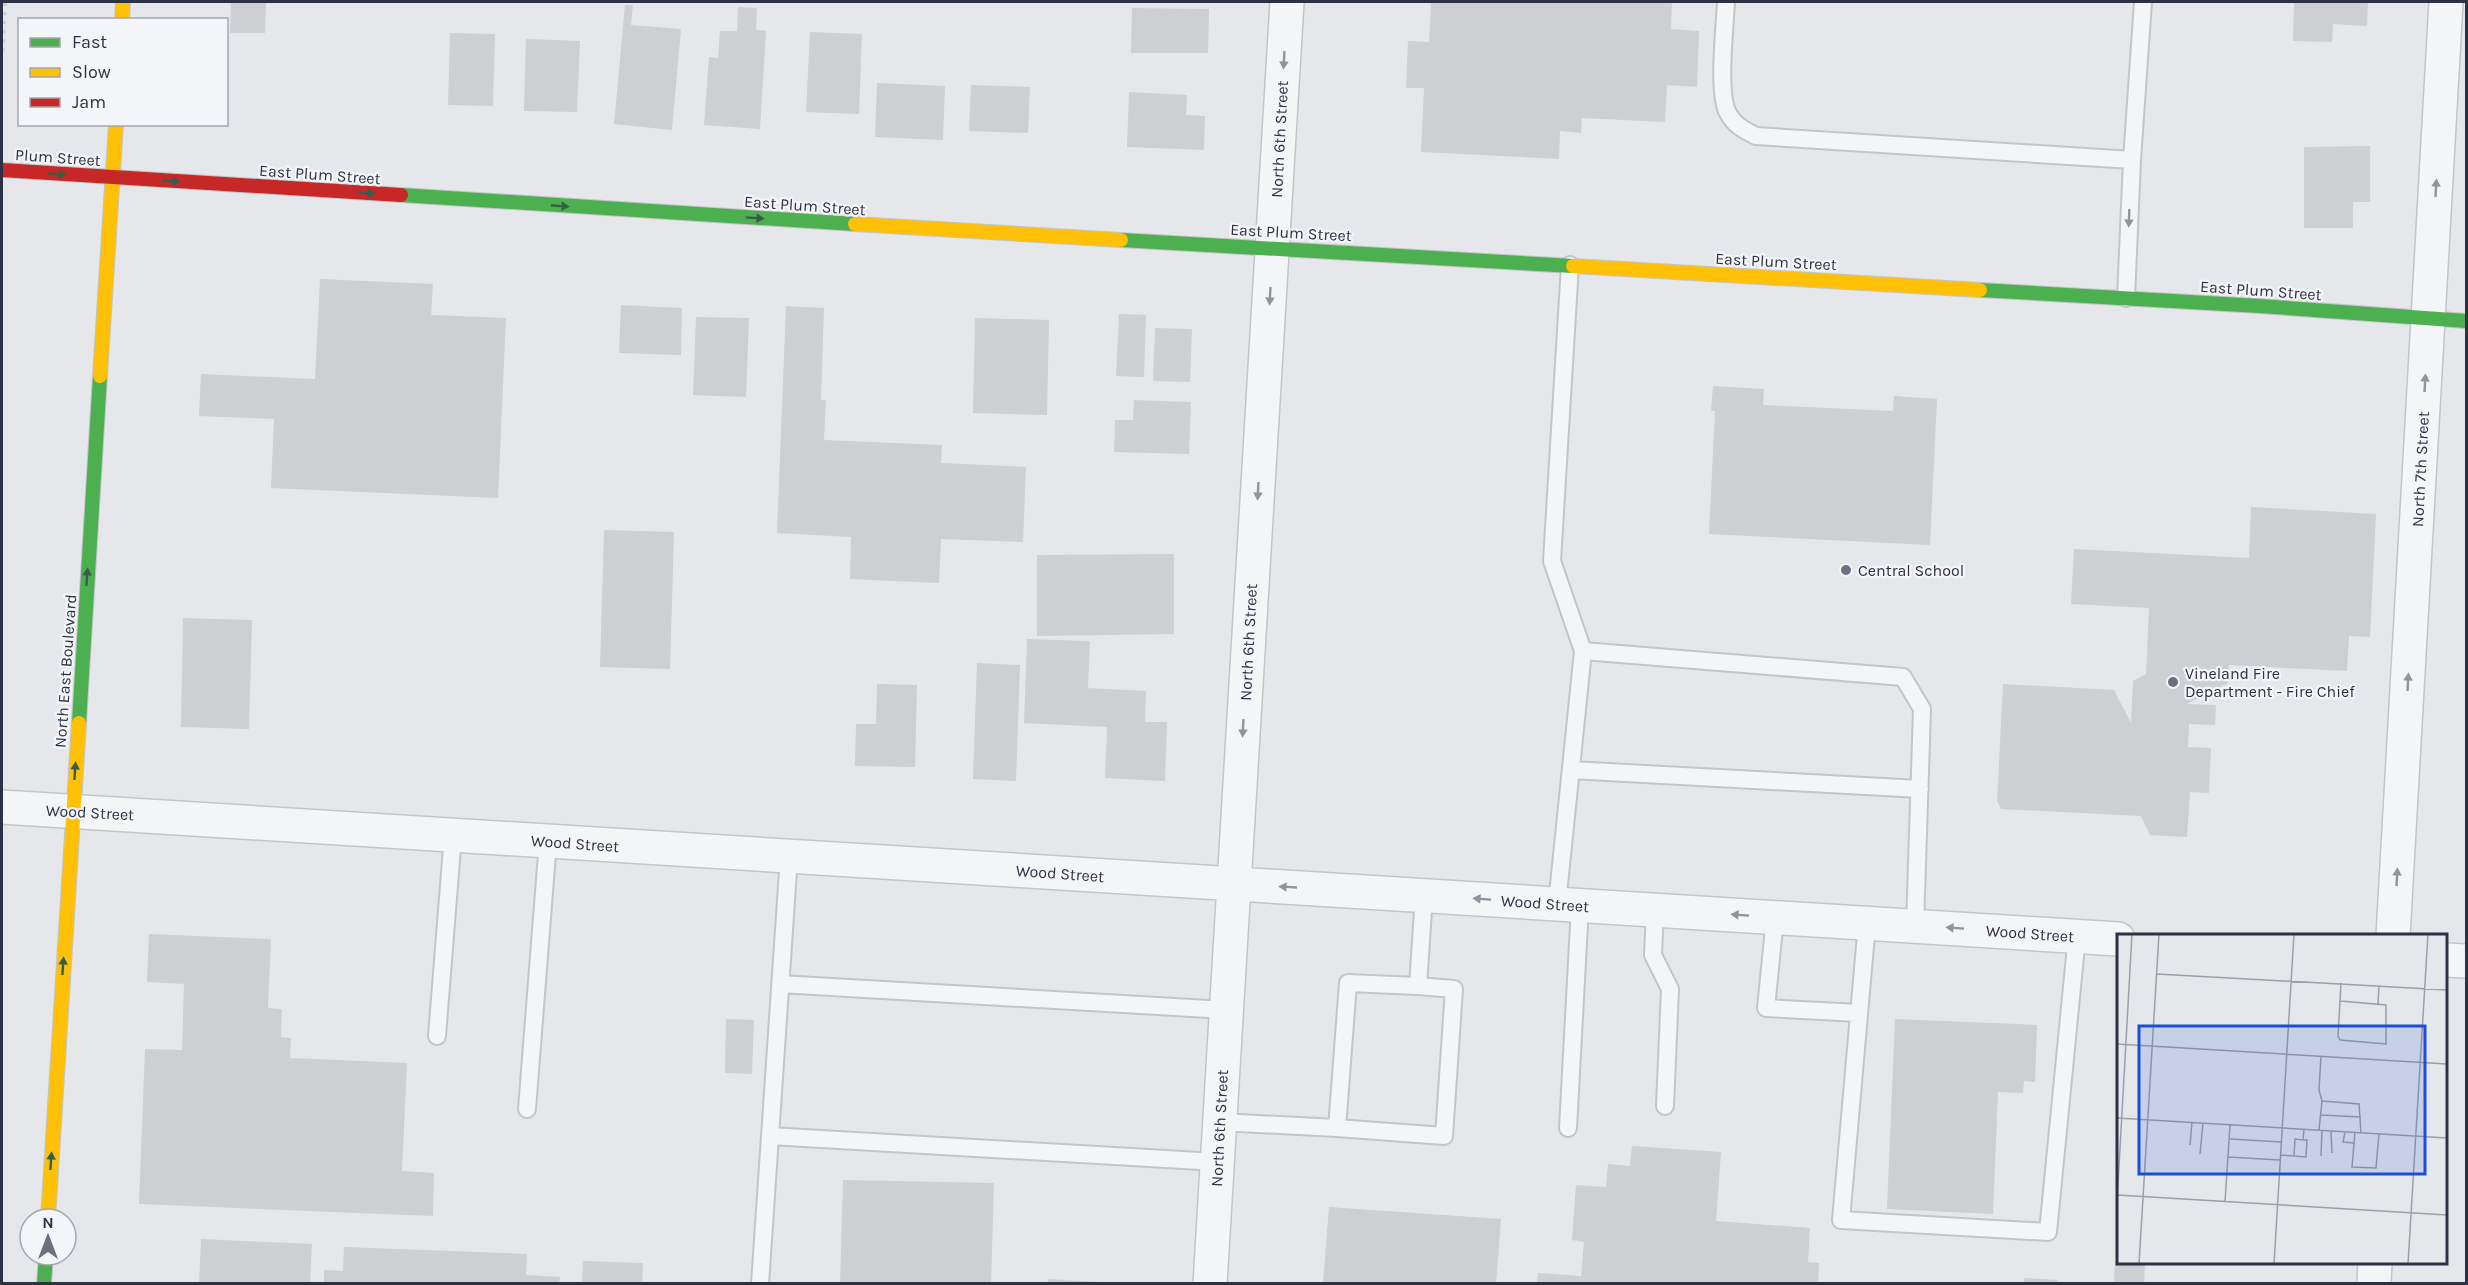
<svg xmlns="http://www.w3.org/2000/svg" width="2468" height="1285" viewBox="0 0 2468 1285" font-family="Karla,sans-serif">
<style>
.building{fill:#cdcfd2}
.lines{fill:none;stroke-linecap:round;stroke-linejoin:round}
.lane-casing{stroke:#c3c5c8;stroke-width:20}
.street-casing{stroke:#c3c5c8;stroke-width:36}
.fast-casing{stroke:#c3c5c8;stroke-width:16}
.slow-casing{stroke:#c3c5c8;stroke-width:16}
.jam-casing{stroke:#c3c5c8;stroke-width:16}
.lane{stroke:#f4f5f6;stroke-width:16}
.street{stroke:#f4f5f6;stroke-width:33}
.fast{stroke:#4caf50;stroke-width:14}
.slow{stroke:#ffc107;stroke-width:14}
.jam{stroke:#c62828;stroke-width:14}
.rail{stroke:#cecfd1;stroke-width:4.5;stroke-dasharray:3 6;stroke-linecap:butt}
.oneway{fill:#90949c}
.oneway2{fill:#375e48}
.poi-dot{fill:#6d717d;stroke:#f3f5f8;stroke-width:2}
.labels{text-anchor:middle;stroke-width:4.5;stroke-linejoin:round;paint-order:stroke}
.street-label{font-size:16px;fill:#2c3243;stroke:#f3f5f8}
.poi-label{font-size:16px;fill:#2c3243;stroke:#f3f5f8;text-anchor:start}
.inset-road{fill:none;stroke:#9b9fa7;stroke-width:1.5}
.view{fill:#1d4ed8;fill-opacity:0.15;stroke:#1d4ed8;stroke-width:3}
.inset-edge{fill:none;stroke:#2c3243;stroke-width:3}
</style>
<rect width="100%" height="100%" fill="#e5e7ea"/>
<path class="building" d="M231 2H266L265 33H230Z
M1431 2H1672L1671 29 1699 31 1697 87 1667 85 1665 122 1582 118 1581 133 1560 131 1559 159 1421 152 1424 88H1406L1408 41 1429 42Z
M2294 2H2368L2367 26 2333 24 2332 42 2293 41Z
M625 5H633L631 25 681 29 672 130 614 124Z
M738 7 757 8 756 30 766 31 760 129 704 125 709 57 718 58 720 31H737Z
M1132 8 1209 9 1208 53H1131Z
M810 32 862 34 859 114 806 112Z
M450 33 495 34 493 106 448 105Z
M526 39 580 41 577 112 524 111Z
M877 83 945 86 943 140 875 137Z
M971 85 1030 87 1028 133 969 131Z
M1129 92 1187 95 1186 115 1205 116 1204 150 1127 147Z
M2370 146V202H2353V228H2304V147Z
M320 279 433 284 431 315 506 318 498 498 271 488 274 419 199 416 201 374 315 379Z
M621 305 682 308 681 355 619 353Z
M786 306 824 308 821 400H826L824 440 942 445 941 463 1026 467 1023 542 941 539 939 583 850 579 851 537 777 533Z
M1119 314 1146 315 1144 377 1116 376Z
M696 317 749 318 746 397 693 395Z
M975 318 1049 320 1047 415 973 413Z
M1155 328 1192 329 1190 382 1153 381Z
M1713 386 1764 389 1763 405 1893 411 1894 396 1937 399 1930 545 1709 534 1715 411H1711Z
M1134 400 1191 402 1189 454 1114 452 1115 420H1133Z
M2251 507 2376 514 2370 637 2349 636 2347 671 2229 665 2228 683 2187 704 2216 705 2215 725 2189 724 2188 747 2211 748 2209 793 2190 792 2187 837 2150 835 2141 816 2001 809 1997 801 2003 684 2114 690 2131 723 2133 681 2146 674 2149 608 2071 604 2074 549 2249 558Z
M604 530 674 532 670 669 600 667Z
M1174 554V634L1037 636V555Z
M183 618 252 620 249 729 181 727Z
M1027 639 1090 641 1088 688 1146 691 1145 722H1167L1165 781 1105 778 1107 727 1024 723Z
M977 663 1020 665 1016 781 973 779Z
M877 684 917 685 915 767 855 766 856 724H876Z
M149 934 271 939 268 1008 282 1009 281 1037 291 1038 290 1058 407 1063 402 1171 434 1173 433 1216 139 1204 145 1049 182 1050 184 984 147 982Z
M726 1019 754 1020 752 1074 725 1073Z
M1895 1019 2037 1025 2035 1082 2024 1081 2023 1093 1998 1092 1993 1214 1887 1209Z
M1632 1146 1721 1152 1716 1221 1810 1228 1808 1262 1819 1263 1818 1284H1537L1538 1273 1581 1276 1584 1242 1572 1240 1576 1185 1606 1187 1608 1164 1630 1166Z
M843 1180 994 1183 991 1284H840Z
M1329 1207 1501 1219 1496 1284H1323Z
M201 1239 312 1244 310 1284H199Z
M344 1247 527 1254 526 1275 560 1277 559 1284H324V1270L343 1271Z
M583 1261 643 1263 642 1284H582Z
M2115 1261 2145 1263 2144 1284H2114Z
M2024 1278 2058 1280 2057 1284H2024Z
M1048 1279 1099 1282V1284H1047Z"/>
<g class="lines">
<defs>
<path id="lane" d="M1726 2C1725 26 1717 94 1728 113 1734 125 1744 130 1756 136L2132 160 2143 2
M1570 265 1552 561 1583 651 1903 677 1922 709 1915 926
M2126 298 2132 160
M1571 770 1920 789
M1557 904 1583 651
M1655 910 1653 955 1670 989 1665 1106
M1775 918 1766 1008 1859 1013
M1867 923 1841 1220 2048 1232 2077 936
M780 984 1226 1010
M437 1036 453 835
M527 1109 548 841
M1219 1122 1337 1128 1348 983 1418 986 1424 895
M1337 1128 1444 1136 1454 989 1418 986
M1568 1128 1580 906
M770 1136 1217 1162
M760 1284 789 856"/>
<path id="street" d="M2 807 2118 939
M2393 936 2446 2
M2446 960 2466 961
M1210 1284 1287 2
M2374 1284 2375 1262"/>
<path id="fast" d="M401 195 855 224
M1121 240 1573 266
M1980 290 2260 306 2466 321
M79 723 100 376
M44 1284 46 1255"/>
<path id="slow" d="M122 20 123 2
M855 224 1121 240
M1573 266 1980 290
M100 376 116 124
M48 1219 79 723"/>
<path id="jam" d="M2 170 401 195"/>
</defs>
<use href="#lane" class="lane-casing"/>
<use href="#street" class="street-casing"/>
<use href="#fast" class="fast-casing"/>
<use href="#slow" class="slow-casing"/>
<use href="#jam" class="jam-casing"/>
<use href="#lane" class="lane"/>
<use href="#street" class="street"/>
<use href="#fast" class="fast"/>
<use href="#slow" class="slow"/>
<use href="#jam" class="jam"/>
<path class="rail" d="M2 51 5 2"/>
</g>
<defs><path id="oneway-solid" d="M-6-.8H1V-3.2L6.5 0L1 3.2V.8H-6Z" transform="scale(1.5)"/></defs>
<g class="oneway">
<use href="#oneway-solid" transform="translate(1284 60) rotate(93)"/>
<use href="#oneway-solid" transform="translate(2436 188) rotate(-87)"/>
<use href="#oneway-solid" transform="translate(2129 218) rotate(92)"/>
<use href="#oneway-solid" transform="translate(1270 296) rotate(93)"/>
<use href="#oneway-solid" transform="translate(2425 383) rotate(-87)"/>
<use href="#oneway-solid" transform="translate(1258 491) rotate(93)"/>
<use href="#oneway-solid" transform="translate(2408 682) rotate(-87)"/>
<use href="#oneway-solid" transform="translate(1243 728) rotate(93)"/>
<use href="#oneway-solid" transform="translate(2397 877) rotate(-87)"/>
<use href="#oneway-solid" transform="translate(1288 887) rotate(-177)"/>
<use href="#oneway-solid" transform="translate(1482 899) rotate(-176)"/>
<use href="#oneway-solid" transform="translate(1740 915) rotate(-176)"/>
<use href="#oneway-solid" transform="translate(1955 928) rotate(-176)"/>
</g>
<g class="oneway2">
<use href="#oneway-solid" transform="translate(57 174) rotate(4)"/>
<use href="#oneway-solid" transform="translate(171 181) rotate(4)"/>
<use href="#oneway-solid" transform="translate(366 193) rotate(4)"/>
<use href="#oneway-solid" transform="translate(560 206) rotate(4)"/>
<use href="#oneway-solid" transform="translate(755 218) rotate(4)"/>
<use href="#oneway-solid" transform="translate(87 577) rotate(-86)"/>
<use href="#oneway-solid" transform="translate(75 771) rotate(-86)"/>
<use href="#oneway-solid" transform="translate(63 966) rotate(-86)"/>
<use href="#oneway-solid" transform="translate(51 1161) rotate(-86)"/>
</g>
<g class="poi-dot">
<circle cx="1846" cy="570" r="6"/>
<circle cx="2173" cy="682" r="6"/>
</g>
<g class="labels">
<g class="street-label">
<text transform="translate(1279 139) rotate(-87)" y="6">North 6th Street</text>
<text transform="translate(58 157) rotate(4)" y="6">Plum Street</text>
<text transform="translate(320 174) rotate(4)" y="6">East Plum Street</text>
<text transform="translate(805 205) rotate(4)" y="6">East Plum Street</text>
<text transform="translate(1291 232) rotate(3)" y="6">East Plum Street</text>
<text transform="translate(1776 261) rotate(3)" y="6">East Plum Street</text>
<text transform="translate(2261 290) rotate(4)" y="6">East Plum Street</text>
<text transform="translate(2420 469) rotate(-87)" y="6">North 7th Street</text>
<text transform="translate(1248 642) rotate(-87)" y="6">North 6th Street</text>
<text transform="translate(65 671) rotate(-86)" y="6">North East Boulevard</text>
<text transform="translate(90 812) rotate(3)" y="6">Wood Street</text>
<text transform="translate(575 843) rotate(4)" y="6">Wood Street</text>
<text transform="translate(1060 873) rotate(4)" y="6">Wood Street</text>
<text transform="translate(1545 903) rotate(4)" y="6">Wood Street</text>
<text transform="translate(2030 933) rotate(4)" y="6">Wood Street</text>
<text transform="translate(1219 1128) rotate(-87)" y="6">North 6th Street</text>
</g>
<g class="poi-label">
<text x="1858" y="576">Central School</text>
<text x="2185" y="679">Vineland Fire<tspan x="2185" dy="18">Department - Fire Chief</tspan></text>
</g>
</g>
<g transform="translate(2117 934)">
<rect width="330" height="330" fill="#e5e7ea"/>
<path class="inset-road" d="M40 40 330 56M223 67 269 71V110L223 106 221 102 223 67 224 49M261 70 262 52M0 110 330 130M204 122 202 156 205 167 242 170 244 199M204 181 244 183M0 184 330 204M202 196 205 167M214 197 215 219M228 198 226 208 237 209M238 198 235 233 259 234 262 200M113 205 164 208M73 211 75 188M83 220 86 189M163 221 177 222 178 205 186 206 187 195M177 222 189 223 190 206H186M204 222 205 196M111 223 163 226M0 261 330 281M0 268 15 0M108 268 113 191M22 330 42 0M157 330 177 0M291 330 311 0"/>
<path class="view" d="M22 92H308V240H22Z"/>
<rect width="330" height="330" class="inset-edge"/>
</g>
<rect width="2468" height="1285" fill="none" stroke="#2c3243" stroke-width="6"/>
<rect x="18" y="18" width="210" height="108" fill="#f3f5f8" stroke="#a3a7b0" stroke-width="1.5"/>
<rect x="30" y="38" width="30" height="9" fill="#4caf50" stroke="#a3a7b0" stroke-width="1.5"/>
<text x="72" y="48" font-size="18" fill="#2c3243">Fast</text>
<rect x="30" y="68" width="30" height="9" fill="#ffc107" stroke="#a3a7b0" stroke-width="1.5"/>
<text x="72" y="78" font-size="18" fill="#2c3243">Slow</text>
<rect x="30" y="98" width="30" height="9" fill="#c62828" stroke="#a3a7b0" stroke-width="1.5"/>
<text x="72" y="108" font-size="18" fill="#2c3243">Jam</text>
<g transform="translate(48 1237)"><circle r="28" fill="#f3f5f8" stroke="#a3a7b0" stroke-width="1.5"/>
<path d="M0-4.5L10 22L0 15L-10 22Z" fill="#6d717d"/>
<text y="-9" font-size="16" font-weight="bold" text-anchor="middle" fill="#2c3243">N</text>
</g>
</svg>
